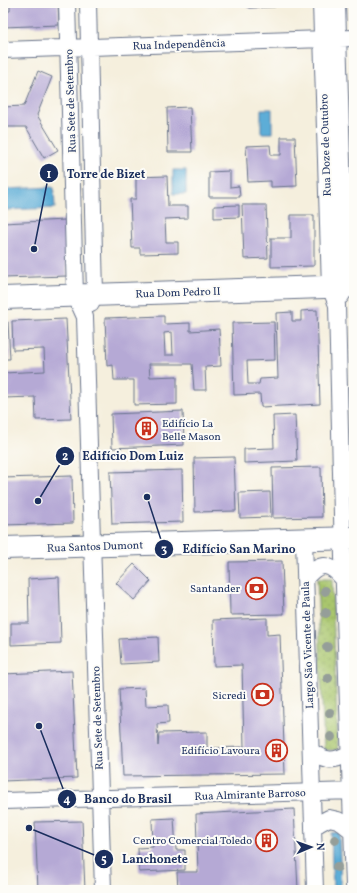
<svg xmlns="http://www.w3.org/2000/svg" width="357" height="893" viewBox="0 0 357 893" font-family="Vollkorn,serif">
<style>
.grass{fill:url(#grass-dots);stroke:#627a66}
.water{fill:#5dadd7;stroke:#3c6e9a}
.building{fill:#b5a9d5;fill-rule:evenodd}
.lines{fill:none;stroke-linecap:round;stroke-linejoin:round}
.street-casing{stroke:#67728a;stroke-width:18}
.secondary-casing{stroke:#67728a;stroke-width:24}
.street{stroke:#fff;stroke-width:16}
.secondary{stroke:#fff;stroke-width:22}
.tree{fill:#959e99}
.labels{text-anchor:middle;stroke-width:4;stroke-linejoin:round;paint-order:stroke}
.street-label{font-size:11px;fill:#1b2f5e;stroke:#fdfcf7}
.poi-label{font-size:11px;fill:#1b2f5e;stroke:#fdfcf7;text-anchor:end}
.leader{fill:none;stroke:#1b2f5e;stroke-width:1.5}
.callout-dot{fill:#1b2f5e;stroke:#fdfcf7;stroke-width:1.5}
.mark-label{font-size:12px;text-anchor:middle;font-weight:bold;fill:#fff}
.callout-label{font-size:12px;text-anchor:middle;font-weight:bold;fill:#1b2f5e;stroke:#fdfcf7;stroke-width:4;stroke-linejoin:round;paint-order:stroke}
</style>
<defs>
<pattern id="grass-dots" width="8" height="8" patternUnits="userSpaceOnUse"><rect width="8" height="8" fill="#a9c66d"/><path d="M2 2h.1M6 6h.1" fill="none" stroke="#91aa61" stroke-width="1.8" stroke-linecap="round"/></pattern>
</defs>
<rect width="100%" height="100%" fill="#fdfcf7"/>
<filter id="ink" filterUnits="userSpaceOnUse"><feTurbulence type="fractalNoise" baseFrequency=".025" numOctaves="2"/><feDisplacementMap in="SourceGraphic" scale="8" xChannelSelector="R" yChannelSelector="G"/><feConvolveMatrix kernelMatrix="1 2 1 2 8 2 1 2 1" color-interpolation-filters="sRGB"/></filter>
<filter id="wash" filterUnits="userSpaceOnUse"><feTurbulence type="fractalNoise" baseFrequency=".012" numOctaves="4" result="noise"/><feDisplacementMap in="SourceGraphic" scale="16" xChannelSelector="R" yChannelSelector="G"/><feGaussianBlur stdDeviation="0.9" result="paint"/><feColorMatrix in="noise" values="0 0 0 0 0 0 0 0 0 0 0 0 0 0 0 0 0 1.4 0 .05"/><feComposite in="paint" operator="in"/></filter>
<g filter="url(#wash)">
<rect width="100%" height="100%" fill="#f5efdd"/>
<path class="grass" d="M317 579H332L338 750H324Z"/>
<path class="water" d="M261 109H272V133H261Z
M173 170H186V194H173Z
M54 187 55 208 4 210 3 189Z
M339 832 341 890H333L331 833Z"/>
<g id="blocks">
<path class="building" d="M10 3H58L59 25 3 27V12L10 11Z
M239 3H275V7L250 8Z
M38 71 52 77 37 115 58 150 44 158 26 127H3V107L24 106Z
M190 107 192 152H168L167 108Z
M281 137H295L297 186 271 187V181L248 182 246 146 270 145 271 155H281Z
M230 171V187L239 186 240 197H209V172Z
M167 176 168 206H188V218L165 219 166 242H178V253L140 254V248H132L130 199H136V177Z
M239 205V217L214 218V206Z
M242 205H266L268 258 244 259Z
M291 215H314V266L271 267V238H291Z
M65 220 67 276 3 278V223Z
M317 310 320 404 261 407 260 394 234 395 232 323 274 322 275 360 247 361 248 384H259L260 379 278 378 276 313 292 312V321H301V311Z
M164 316V324L190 323V331L219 329 221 366 205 367 206 390H194L192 364H149L150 377 177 376V404L134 405V380H114L113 365 107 366 105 318ZM172 332 173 355H165L164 333Z
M66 319 71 419 36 420 35 397 3 398V373L45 371 44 349 13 350 12 321Z
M3 322H8L10 359H3Z
M183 411 184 445 112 448 111 414Z
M295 415 297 461 244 463V449L274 448 273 416Z
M234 457 236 511 195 512 194 458Z
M321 467 322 517 273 518 272 468Z
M182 470 183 522 112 524 110 472Z
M72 476 73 523 3 525V478Z
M270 492 271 517 240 518 239 493Z
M282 561 284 614 230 615 229 562Z
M134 564 151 581 134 600 116 583Z
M59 577 61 643 11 645V623H29L28 579Z
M267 618V635L280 634 285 774 123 776 119 689 145 688 146 706 168 705 169 723 157 724 158 746 159 733 207 732V748L244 747 242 665 214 666 213 620Z
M158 637 159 662 121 664 119 639Z
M72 671 77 778 3 781V674Z
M294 809 298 890H178L177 872H198L196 814Z
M174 818 176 850H185V870L139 872 138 848 153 847 152 819Z
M82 821 85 890H38L35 822Z"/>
</g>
</g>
<g filter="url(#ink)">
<use href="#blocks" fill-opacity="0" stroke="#67728a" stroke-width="1"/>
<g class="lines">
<defs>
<path id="street" d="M67 3 75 295 85 317 103 890
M88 3 95 294 91 304
M321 3 330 287 337 305 343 557 354 886
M337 3 346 287 341 296
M3 50 354 38
M304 540 315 890
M305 579C320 561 329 562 344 580
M311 751C327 762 333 762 350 753
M3 801 354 791
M313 830 318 824 329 818 338 820 352 831"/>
<path id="secondary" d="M3 298 354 286
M3 548 354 538"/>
</defs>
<use href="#street" class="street-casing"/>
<use href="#secondary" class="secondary-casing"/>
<use href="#street" class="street"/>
<use href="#secondary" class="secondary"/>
</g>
<g class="tree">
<circle cx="325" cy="591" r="5"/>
<circle cx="326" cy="613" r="5"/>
<circle cx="327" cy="647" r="5"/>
<circle cx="328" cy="678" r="5"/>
<circle cx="330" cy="713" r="5"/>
<circle cx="331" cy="737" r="5"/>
<circle cx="335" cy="840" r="5"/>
<circle cx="337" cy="867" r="5"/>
</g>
</g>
<defs>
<symbol id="building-ring" viewBox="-11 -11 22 22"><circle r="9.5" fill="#fdfcf7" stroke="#c8321e" stroke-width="1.5"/><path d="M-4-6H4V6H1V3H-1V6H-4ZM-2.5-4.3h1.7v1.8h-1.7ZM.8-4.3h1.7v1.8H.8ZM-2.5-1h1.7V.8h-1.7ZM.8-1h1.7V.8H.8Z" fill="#c8321e"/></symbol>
<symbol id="bank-ring" viewBox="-11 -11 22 22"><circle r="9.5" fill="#fdfcf7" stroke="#c8321e" stroke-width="1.5"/><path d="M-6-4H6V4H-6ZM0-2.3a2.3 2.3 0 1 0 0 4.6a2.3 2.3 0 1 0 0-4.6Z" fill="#c8321e"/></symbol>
</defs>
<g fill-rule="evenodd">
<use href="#building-ring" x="134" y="416" width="25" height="25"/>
<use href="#bank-ring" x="244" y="576" width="25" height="25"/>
<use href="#bank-ring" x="250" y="682" width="25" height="25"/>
<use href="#building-ring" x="264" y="738" width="25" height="25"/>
<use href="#building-ring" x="254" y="828" width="25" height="25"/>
</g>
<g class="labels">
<g class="street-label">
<text transform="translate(179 44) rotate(-2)" y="4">Rua Independência</text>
<text transform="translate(70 101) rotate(-92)" y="4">Rua Sete de Setembro</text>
<text transform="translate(325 145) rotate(-92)" y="4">Rua Doze de Outubro</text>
<text transform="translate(178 292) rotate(-2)" y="4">Rua Dom Pedro II</text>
<text transform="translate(95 546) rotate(-2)" y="4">Rua Santos Dumont</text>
<text transform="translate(307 645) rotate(-92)" y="4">Largo São Vicente de Paula</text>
<text transform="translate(97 718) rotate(-92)" y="4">Rua Sete de Setembro</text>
<text transform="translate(250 794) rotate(-2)" y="4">Rua Almirante Barroso</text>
</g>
<g class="poi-label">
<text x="162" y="427" text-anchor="start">Edifício La<tspan x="162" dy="13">Belle Mason</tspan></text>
<text x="240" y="592">Santander</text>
<text x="246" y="699">Sicredi</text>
<text x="260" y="754">Edifício Lavoura</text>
<text x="252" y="844">Centro Comercial Toledo</text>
</g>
</g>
<path class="leader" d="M34 249L49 173M38 501L65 456M147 497L164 549M39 726L67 799M29 828L104 859"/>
<g class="callout-dot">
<circle cx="34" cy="249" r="4"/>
<circle cx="38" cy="501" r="4"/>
<circle cx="147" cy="497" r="4"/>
<circle cx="39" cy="726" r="4"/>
<circle cx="29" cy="828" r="4"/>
<circle cx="49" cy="173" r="10"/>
<circle cx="65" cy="456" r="10"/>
<circle cx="164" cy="549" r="10"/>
<circle cx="67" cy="799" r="10"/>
<circle cx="104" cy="859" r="10"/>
</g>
<g class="mark-label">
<text x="49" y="178">1</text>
<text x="65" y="460">2</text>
<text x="164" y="553">3</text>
<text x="67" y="803">4</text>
<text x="104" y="863">5</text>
</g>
<g class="callout-label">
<text x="106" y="178">Torre de Bizet</text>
<text x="133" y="460">Edifício Dom Luiz</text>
<text x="239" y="553">Edifício San Marino</text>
<text x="128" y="803">Banco do Brasil</text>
<text x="155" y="863">Lanchonete</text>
</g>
<rect width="357" height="893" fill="none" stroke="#fdfcf7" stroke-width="16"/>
<g transform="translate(311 847) rotate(88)" stroke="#fdfcf7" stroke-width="3" paint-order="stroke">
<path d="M0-3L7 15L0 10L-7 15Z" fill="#1b2f5e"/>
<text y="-6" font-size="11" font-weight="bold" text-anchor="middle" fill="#1b2f5e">N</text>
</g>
</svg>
